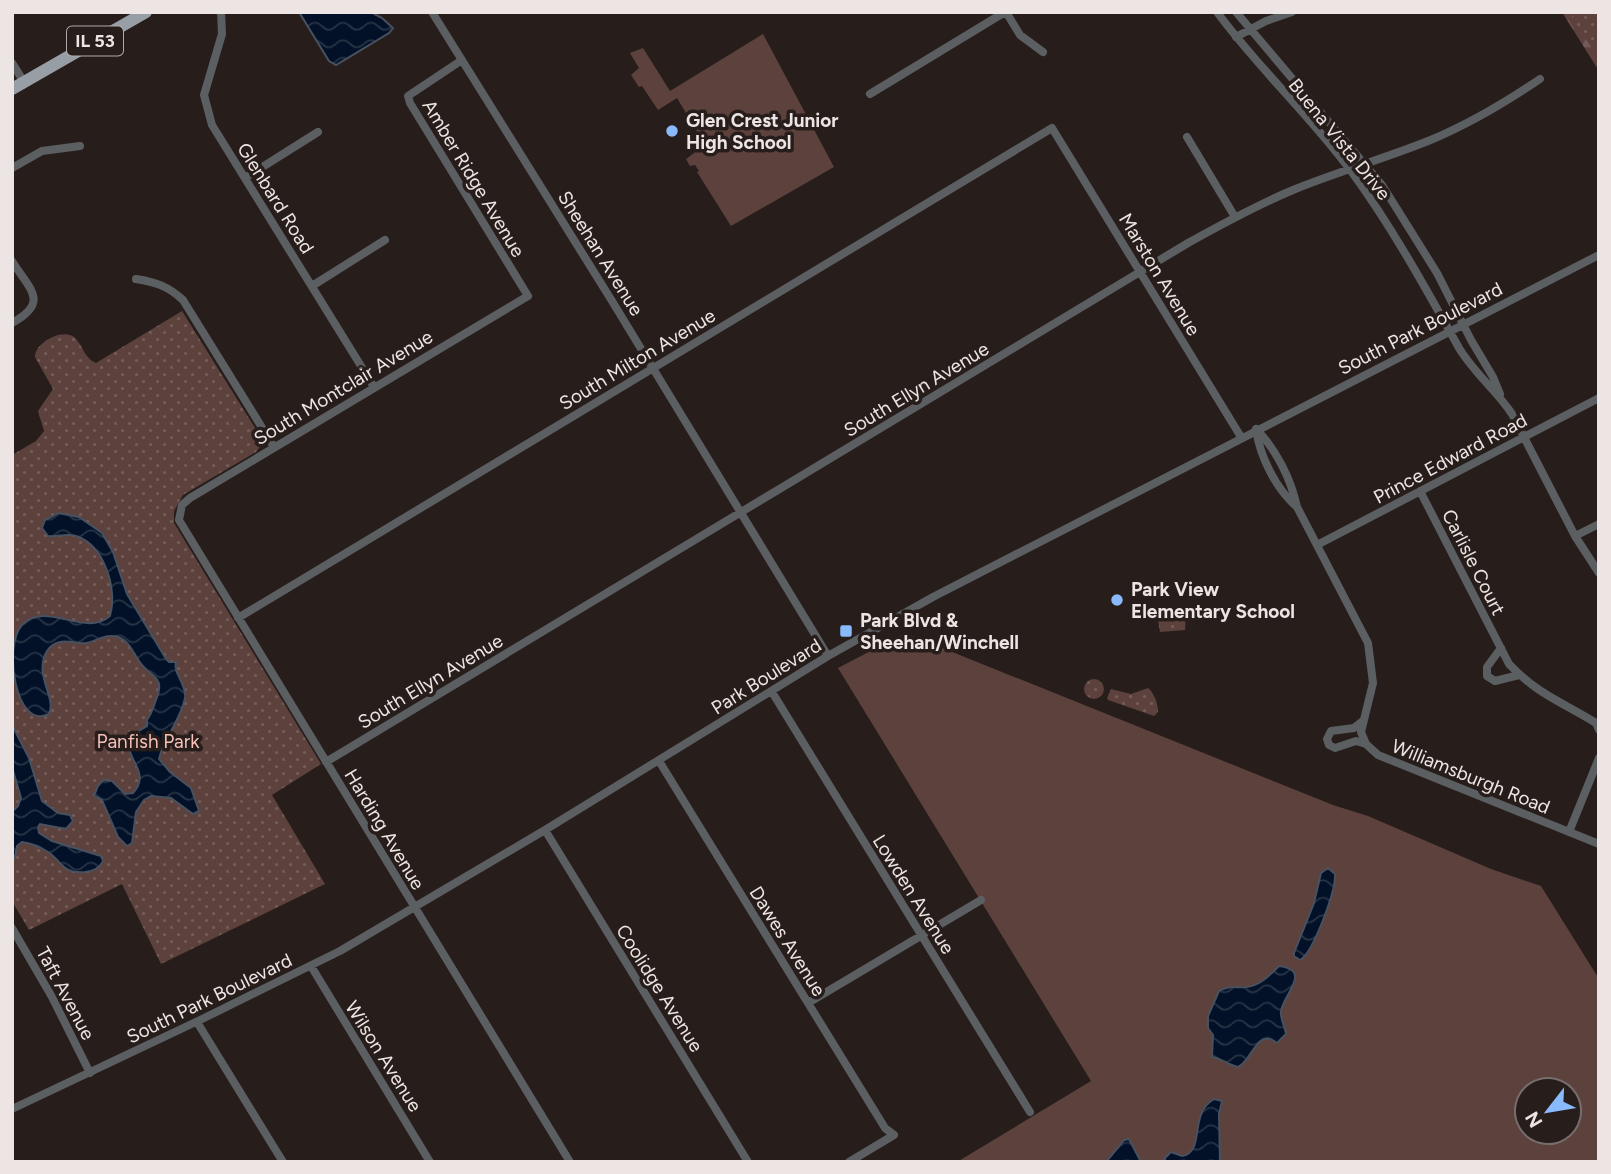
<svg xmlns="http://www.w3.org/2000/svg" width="1611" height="1174" viewBox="0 0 1611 1174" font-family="Figtree,sans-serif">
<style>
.grass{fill:#5c413d;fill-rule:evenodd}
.forest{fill:url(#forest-firs)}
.park{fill:url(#park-dots)}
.water{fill:url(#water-waves);stroke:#485160;stroke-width:2}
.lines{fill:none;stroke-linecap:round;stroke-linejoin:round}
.street{stroke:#5c5f62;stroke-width:8}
.primary{stroke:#989ea5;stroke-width:12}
.poi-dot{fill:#88bafc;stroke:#271e1c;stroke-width:2.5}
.labels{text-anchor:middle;stroke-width:7;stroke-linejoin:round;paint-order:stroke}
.shield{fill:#271e1c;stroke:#b1a9a8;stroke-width:2}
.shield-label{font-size:18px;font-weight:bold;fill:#ece5e4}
.poi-label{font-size:19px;font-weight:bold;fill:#ece5e4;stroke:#271e1c;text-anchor:start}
.street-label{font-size:19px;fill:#ece5e4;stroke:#271e1c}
.park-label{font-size:19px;fill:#f6bfb7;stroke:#271e1c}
</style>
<defs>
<pattern id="forest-firs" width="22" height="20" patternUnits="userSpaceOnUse" patternTransform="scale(1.75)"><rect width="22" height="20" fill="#5c413d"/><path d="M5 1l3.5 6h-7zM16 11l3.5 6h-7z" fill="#745c59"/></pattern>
<pattern id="park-dots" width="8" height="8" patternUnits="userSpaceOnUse" patternTransform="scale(1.75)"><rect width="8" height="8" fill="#5c413d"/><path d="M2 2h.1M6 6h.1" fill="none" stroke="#745c59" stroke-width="1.8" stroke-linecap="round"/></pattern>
<pattern id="water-waves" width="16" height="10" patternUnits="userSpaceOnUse" patternTransform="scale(1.75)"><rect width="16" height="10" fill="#021127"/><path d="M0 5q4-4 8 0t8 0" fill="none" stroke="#273446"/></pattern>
</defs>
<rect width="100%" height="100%" fill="#271e1c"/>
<path class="grass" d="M763 34 834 167 731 226 697 172 699 171 695 165 690 166 686 159 705 145 677 98 658 110 642 86 639 87 631 75 639 68 630 53 643 48 670 91Z
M905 633 1333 805 1368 816 1491 869 1541 886 1599 979V1162H957L1091 1081 838 668ZM1527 1090H1569V1132H1527Z"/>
<path class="forest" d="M1562 12H1599V71Z"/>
<path class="park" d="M1569 12H1599V60Z
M182 311 260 436 262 444 256 452 183 495 174 511V523L321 764 272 795 325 884 161 964 122 884 29 930 12 901V455L36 441 44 431 38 411 53 389 35 357C35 342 63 328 74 337 83 345 84 358 96 363Z
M1174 608H1186L1185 630 1160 632 1157 613H1174Z
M1084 689a10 10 0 1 1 20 0a10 10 0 1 1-20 0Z
M1148 688C1154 693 1158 703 1158 712L1154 716 1108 700 1107 698 1111 689 1131 694Z"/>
<path class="water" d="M299 12H371L382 18 393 28 389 33 336 65 329 61Z
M58 513 79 517 102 533 113 552 127 594 166 659 169 662H176C173 674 187 684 185 698 181 720 164 737 159 759L170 772 191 788 199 811 193 814 171 798 151 796 144 800 136 812 132 843 127 846 118 837 102 800 94 796 98 786 103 780 112 781 125 794 133 793C158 766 102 749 147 726V720C152 713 153 708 156 700 166 675 151 679 139 661 133 652 129 641 118 637 107 633 97 641 86 643 77 644 68 640 60 642 55 643 49 647 47 651 33 675 57 697 49 714 15 731 3 645 22 625 46 600 85 638 110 616 118 589 104 545 76 536 67 533 58 537 48 536L42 528 45 520Z
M12 725 29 758 42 801 58 813 70 815 73 821 66 829 40 824 38 827 39 833 52 841 101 856 103 861C99 869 93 871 85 872 62 874 63 862 48 852 40 847 31 843 22 842L17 846 15 857 12 861V812L18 806 21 798 12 767Z
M1328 868 1335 874C1336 891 1313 953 1300 960L1294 956V953L1314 903 1321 873Z
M1279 966C1313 970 1283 995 1281 1011 1280 1019 1285 1026 1286 1034L1277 1043C1257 1027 1252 1061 1238 1067 1228 1065 1223 1059 1212 1057L1213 1035 1208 1028V1016L1219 991C1229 985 1236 988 1246 987 1260 986 1270 975 1279 966Z
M1214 1099 1222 1101 1219 1114 1220 1162H1165V1158L1171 1152 1182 1156C1206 1152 1188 1114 1214 1099Z
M1129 1139 1141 1162H1106L1124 1140Z"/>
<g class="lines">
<path class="street" d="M221 12 222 34 204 95 212 125 374 387
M432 12 612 301 828 656
M1006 12 1020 35 1043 52
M1217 12C1258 68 1310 115 1351 171 1392 227 1425 287 1459 348 1474 373 1497 391 1512 414L1575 536 1599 573
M1236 12 1382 185 1437 273 1471 340 1493 377 1500 394
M1236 37 1266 21 1292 12
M462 60 408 96 410 103 528 296 190 498 182 505 179 520 570 1162
M12 63 24 82
M870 94 1005 12
M1187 137 1235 217
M12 168 42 151 80 146
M245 178 318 132
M12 261C30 290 50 302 12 323
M136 279C155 282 168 286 183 300L274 447
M312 286 385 240
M1256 429C1276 449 1291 479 1297 507L1368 643 1373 683 1361 732 1366 744 1378 755 1599 844
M1256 429C1260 457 1276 489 1297 507
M1420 491 1509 664C1537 694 1562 702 1596 723L1599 730
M1575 536 1599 524
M1317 545 1599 398
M238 618 1052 128 1241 437
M1501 648 1487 667V676L1495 681 1519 675
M772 692 1030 1112
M1363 721 1354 728 1331 731 1327 739 1329 745 1335 748 1356 741 1366 744
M659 761 885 1128 894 1135 849 1162
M326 762 1188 243C1222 224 1257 205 1293 190 1339 171 1387 158 1433 139 1471 123 1506 102 1540 79
M545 830 748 1162
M1569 832 1599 758
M12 928 52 997 90 1073
M311 966 430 1162
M808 1003 981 900
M197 1022 283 1162
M12 1109 200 1020 340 951 545 830 828 656 933 597 1599 255"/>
<path class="primary" d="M12 89 146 12"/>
</g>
<g class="poi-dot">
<circle cx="672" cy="131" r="7"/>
<circle cx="1117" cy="600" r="7"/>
<rect x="839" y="624" width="14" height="14" rx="3.5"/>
</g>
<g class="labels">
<rect class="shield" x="67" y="26.5" width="56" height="29" rx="5"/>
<g class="shield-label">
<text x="95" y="47">IL 53</text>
</g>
<g class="poi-label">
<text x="686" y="127">Glen Crest Junior<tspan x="686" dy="22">High School</tspan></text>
<text x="1131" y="596">Park View<tspan x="1131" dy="22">Elementary School</tspan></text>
<text x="860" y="627">Park Blvd &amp;<tspan x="860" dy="22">Sheehan/Winchell</tspan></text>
</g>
<g class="street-label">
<text transform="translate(1340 139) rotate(51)" y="7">Buena Vista Drive</text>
<text transform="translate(474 178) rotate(59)" y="7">Amber Ridge Avenue</text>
<text transform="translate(276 198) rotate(58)" y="7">Glenbard Road</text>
<text transform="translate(601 253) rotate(58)" y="7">Sheehan Avenue</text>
<text transform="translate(1160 274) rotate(59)" y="7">Marston Avenue</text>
<text transform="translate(1420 328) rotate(-27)" y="7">South Park Boulevard</text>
<text transform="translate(637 359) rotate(-31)" y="7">South Milton Avenue</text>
<text transform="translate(343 387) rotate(-31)" y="7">South Montclair Avenue</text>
<text transform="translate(916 389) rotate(-31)" y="7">South Ellyn Avenue</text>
<text transform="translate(1450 458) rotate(-28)" y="7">Prince Edward Road</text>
<text transform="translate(1474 562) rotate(63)" y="7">Carlisle Court</text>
<text transform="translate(766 676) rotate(-32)" y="7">Park Boulevard</text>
<text transform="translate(430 681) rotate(-31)" y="7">South Ellyn Avenue</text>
<text transform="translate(1471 776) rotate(22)" y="7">Williamsburgh Road</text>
<text transform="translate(385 829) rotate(59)" y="7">Harding Avenue</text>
<text transform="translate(914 894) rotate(58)" y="7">Lowden Avenue</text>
<text transform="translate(788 941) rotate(58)" y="7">Dawes Avenue</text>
<text transform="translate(660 988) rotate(58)" y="7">Coolidge Avenue</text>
<text transform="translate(66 993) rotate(62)" y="7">Taft Avenue</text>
<text transform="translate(209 998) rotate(-26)" y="7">South Park Boulevard</text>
<text transform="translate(384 1056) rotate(58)" y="7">Wilson Avenue</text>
</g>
<g class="park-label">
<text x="148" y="748">Panfish Park</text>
</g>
</g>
<rect width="1611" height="1174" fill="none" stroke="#ece5e4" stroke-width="28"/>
<g transform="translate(1548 1111) rotate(239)"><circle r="33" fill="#271e1c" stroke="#766e6c" stroke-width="2"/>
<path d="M0-5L12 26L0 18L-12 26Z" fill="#88bafc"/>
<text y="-10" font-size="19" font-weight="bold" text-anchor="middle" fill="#ece5e4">N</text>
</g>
</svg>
